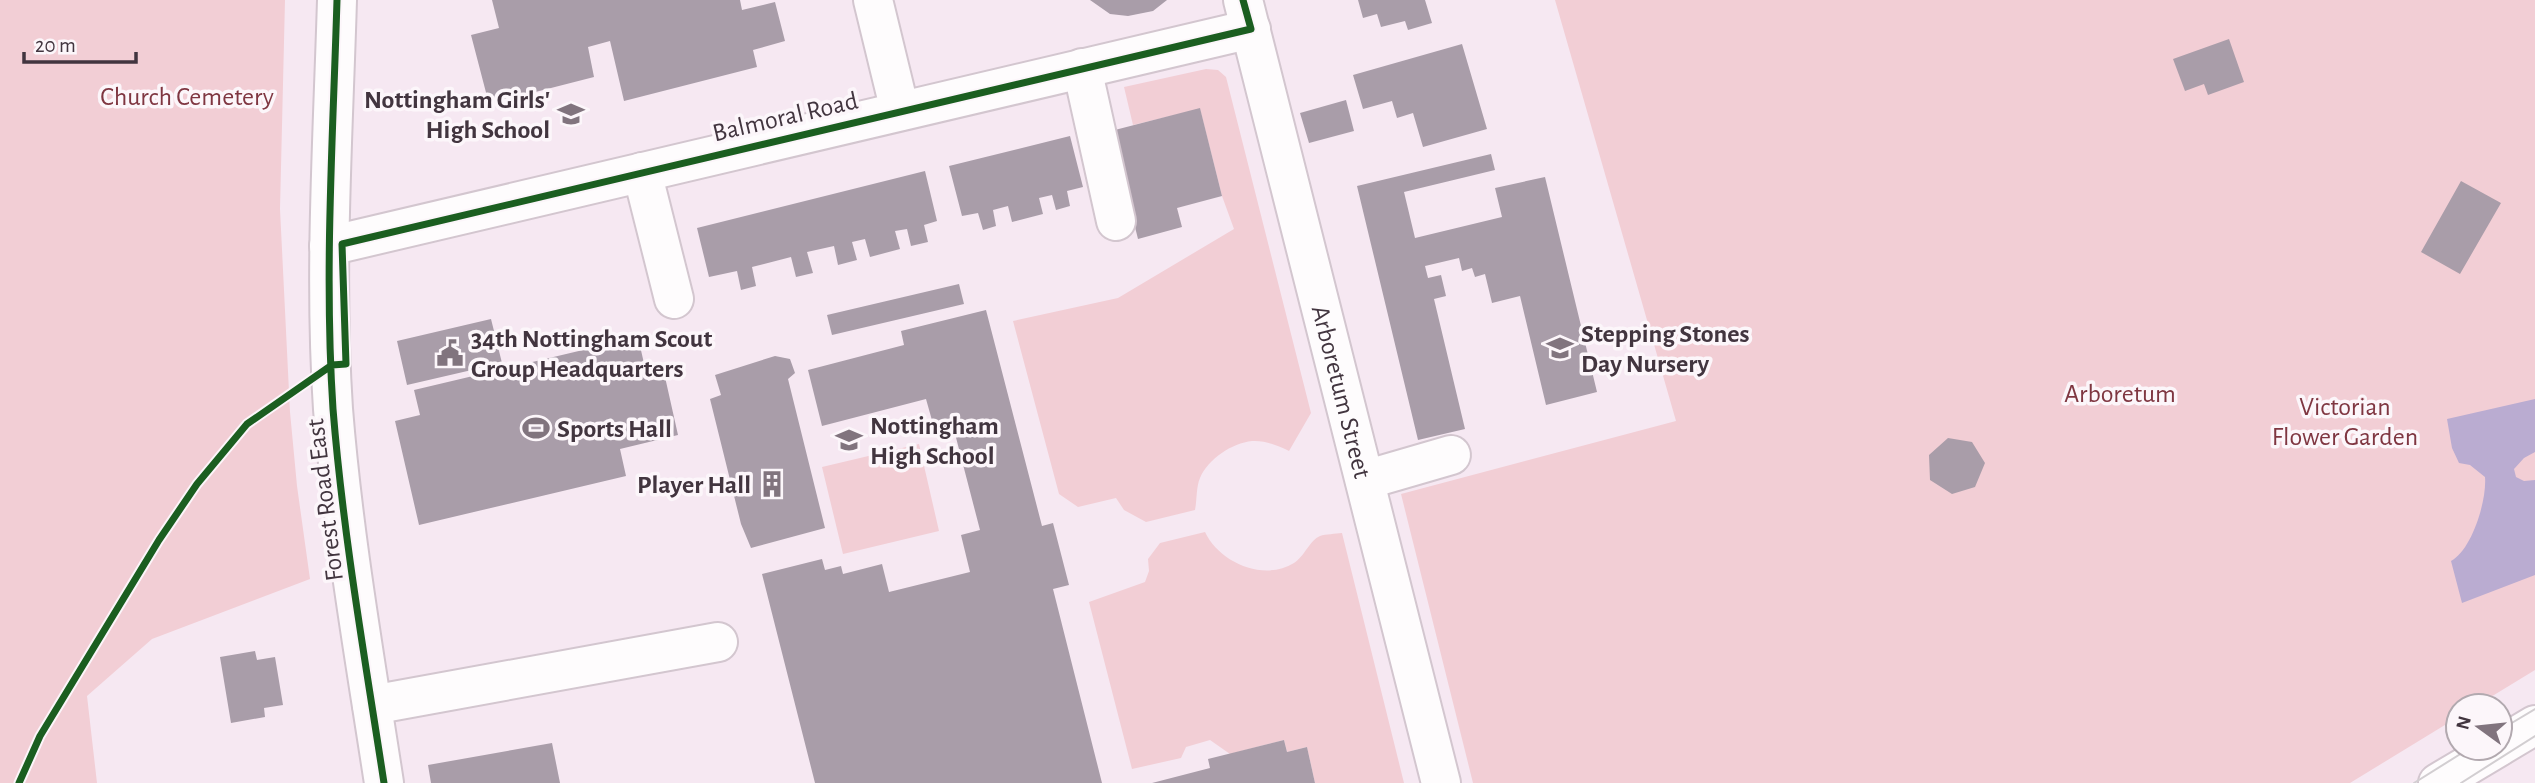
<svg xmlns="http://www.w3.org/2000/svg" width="2535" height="783" viewBox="0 0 2535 783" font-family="'Alegreya Sans',sans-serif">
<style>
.green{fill:#f2ced5}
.water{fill:#baacd1}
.building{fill:#a99da9}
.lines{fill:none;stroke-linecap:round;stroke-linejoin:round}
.minor-casing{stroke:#d3c6cf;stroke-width:42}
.minor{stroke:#fefcfd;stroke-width:38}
.tram{stroke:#d2ced1;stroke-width:2}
.cycleway-casing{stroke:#fcf6fa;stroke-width:11}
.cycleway{stroke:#1b5e20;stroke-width:7}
.labels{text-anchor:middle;stroke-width:7;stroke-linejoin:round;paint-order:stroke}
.park-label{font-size:26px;fill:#7f3641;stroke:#fcf6fa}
.poi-label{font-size:26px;font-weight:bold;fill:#42353f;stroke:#fcf6fa;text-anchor:start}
.street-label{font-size:26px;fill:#42353f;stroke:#fcf6fa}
</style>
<rect width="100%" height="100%" fill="#f6e8f2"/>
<path class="green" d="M0 0H285L280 209 290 412 297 486 310 579 152 639 87 696 97 783H0Z
M1555 0H2535V670L2476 706H2458V717L2350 783H1473L1401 494 1676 421Z
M1206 69 1218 70 1226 77 1311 413 1289 451C1278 446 1265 440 1252 441 1232 443 1208 459 1200 478 1196 487 1197 500 1195 510L1146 522 1124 510 1116 498 1078 507 1059 494 1013 321 1118 298 1234 229 1222 196 1200 109 1133 125 1124 87Z
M919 444 939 531 843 554 822 467Z
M1205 532C1219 562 1263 582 1294 563 1304 557 1310 540 1320 536 1326 534 1335 534 1342 533L1404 783H1315L1307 747 1287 752 1284 740 1230 754 1210 740 1186 747 1181 758 1132 769 1089 602 1145 582 1149 571 1148 559 1160 543Z"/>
<path class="water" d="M2535 399V452L2524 458 2514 469 2516 477 2524 481 2535 480V575L2462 603 2451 561C2472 550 2487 500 2485 477L2470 465 2459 463 2452 448 2447 419Z"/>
<path class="building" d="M492 0H740L742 10 775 2 785 41 753 50 757 67 624 101 610 41 588 47 594 77 489 104 471 35 499 28Z
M1090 0H1167L1153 11 1128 16 1110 14Z
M1358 0H1425L1432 23 1408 30 1405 21 1381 27 1377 14 1363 18Z
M2229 39 2244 82 2208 95 2204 84 2185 91 2173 59Z
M1462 44 1487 129 1423 147 1413 113 1397 118 1392 101 1363 109 1353 75Z
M1346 100 1354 131 1309 143 1300 113Z
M1200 108 1222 196 1177 208 1182 227 1138 239 1111 131Z
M1070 136 1083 187 1067 191 1070 206 1056 210 1052 195 1039 198 1043 214 1012 222 1008 206 993 210 996 226 983 230 978 213 962 216 949 166Z
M1491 154 1495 170 1404 192 1415 238 1502 217 1495 188 1545 177 1597 392 1546 405 1520 296 1492 303 1485 274 1475 277 1472 268 1462 271 1459 258 1425 266 1428 278 1441 275 1446 296 1434 299 1465 429 1418 440 1357 186Z
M925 171 937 221 924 225 928 242 911 246 907 229 895 231 900 249 870 257 865 239 852 242 857 260 838 265 834 246 807 252 813 273 796 277 791 257 764 264 752 267 756 286 741 290 737 271 709 277 697 228Z
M2461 181 2501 203 2460 274 2421 252Z
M959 284 964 304 832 335 827 315Z
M986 310 1042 526 1053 523 1069 585 1053 589 1102 783H815L762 574 822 559 825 570 841 566 843 574 882 564 889 592 970 572 961 535 980 530 953 426 935 431 926 399 822 426 808 370 904 345 901 331Z
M491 319 502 363 407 385 397 341Z
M638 337 648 381 665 377 678 435 620 449 626 476 419 525 395 421 420 415 414 390Z
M775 356 790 359 795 373 788 379 825 528 751 548 741 524 710 399 721 395 715 375Z
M1948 438 1972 442 1985 463 1975 487 1952 494 1930 480 1929 455Z
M255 651 257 660 275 657 283 705 264 708 265 717 231 723 220 657Z
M1284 740 1287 752 1307 747 1315 783H1152L1210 768 1208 759Z
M552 743 560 783H431L428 765Z"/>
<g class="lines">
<defs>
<g id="minor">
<path d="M337 0C333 136 324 273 333 409 343 534 365 659 384 783"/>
<path d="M873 0 900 111"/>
<path id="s1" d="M1243 0 1441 783"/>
<path d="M1082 68 1116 221"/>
<path d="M642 172 674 299"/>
<path d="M329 246 1251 29"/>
<path d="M1365 480 1451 455"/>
<path d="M372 705 718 642"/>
<path d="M2500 746 2535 725"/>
<path d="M2438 783 2497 748"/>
</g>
</defs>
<use href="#minor" class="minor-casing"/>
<use href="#minor" class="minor"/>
<path class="tram" d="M2500 730 2535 709
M2414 783 2470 748
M2461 783 2535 736"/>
<defs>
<path id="cycleway" d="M337 0C333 136 324 273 333 409 343 534 365 659 384 783
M19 783 40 736 159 540 197 484 247 424 332 365 346 364 342 244 1251 29 1243 0"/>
</defs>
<use href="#cycleway" class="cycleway-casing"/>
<use href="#cycleway" class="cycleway"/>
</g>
<defs>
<symbol id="school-bare" viewBox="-9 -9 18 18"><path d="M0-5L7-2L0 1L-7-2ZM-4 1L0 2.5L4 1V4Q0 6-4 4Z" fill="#81747e" stroke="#fcf6fa" stroke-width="2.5" paint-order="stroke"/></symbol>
<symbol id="civic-bare" viewBox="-9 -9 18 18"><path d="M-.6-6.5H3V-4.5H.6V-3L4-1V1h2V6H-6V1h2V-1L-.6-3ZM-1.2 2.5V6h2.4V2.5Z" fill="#81747e" stroke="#fcf6fa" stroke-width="2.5" paint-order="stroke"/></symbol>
<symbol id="stadium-bare" viewBox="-9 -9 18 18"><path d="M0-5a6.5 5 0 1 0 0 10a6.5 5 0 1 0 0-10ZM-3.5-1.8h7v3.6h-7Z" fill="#81747e" stroke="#fcf6fa" stroke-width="2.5" paint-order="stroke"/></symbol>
<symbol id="building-bare" viewBox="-9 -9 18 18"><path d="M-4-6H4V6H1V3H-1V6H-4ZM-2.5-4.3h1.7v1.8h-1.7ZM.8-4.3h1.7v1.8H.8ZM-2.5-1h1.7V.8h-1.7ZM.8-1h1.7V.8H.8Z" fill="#81747e" stroke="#fcf6fa" stroke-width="2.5" paint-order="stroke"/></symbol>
</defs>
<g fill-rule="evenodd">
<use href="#school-bare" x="552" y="95" width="38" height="38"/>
<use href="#school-bare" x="1541" y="329" width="38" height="38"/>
<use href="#civic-bare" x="431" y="334" width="38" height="38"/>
<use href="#stadium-bare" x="517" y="409" width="38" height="38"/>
<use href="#school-bare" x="830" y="421" width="38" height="38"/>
<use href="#building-bare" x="753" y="465" width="38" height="38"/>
</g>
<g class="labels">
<g class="park-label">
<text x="187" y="105">Church Cemetery</text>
<text x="2120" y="402">Arboretum</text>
<text x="2345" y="415">Victorian<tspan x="2345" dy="30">Flower Garden</tspan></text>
</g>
<g class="poi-label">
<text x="550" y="108" text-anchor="end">Nottingham Girls'<tspan x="550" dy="30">High School</tspan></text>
<text x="1581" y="342">Stepping Stones<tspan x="1581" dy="30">Day Nursery</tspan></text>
<text x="471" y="347">34th Nottingham Scout<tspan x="471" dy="30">Group Headquarters</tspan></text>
<text x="870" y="434">Nottingham<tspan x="870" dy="30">High School</tspan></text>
<text x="557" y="437">Sports Hall</text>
<text x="751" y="493" text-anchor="end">Player Hall</text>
</g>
<g class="street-label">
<text transform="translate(785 116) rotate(-13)" y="9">Balmoral Road</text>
<text dy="9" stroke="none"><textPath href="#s1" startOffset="404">Arboretum Street</textPath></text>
<text transform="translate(324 500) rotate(-97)" y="9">Forest Road East</text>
</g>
</g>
<g transform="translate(2479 727) rotate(285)"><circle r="33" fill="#fcf6fa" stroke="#b2a9af" stroke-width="2"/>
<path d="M0-5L12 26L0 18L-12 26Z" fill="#81747e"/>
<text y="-10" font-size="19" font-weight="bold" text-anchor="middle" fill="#42353f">N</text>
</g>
<path d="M24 52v10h112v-10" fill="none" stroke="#42353f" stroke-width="3.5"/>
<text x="35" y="52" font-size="21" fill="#42353f" stroke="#fcf6fa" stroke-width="5" paint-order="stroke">20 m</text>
</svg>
